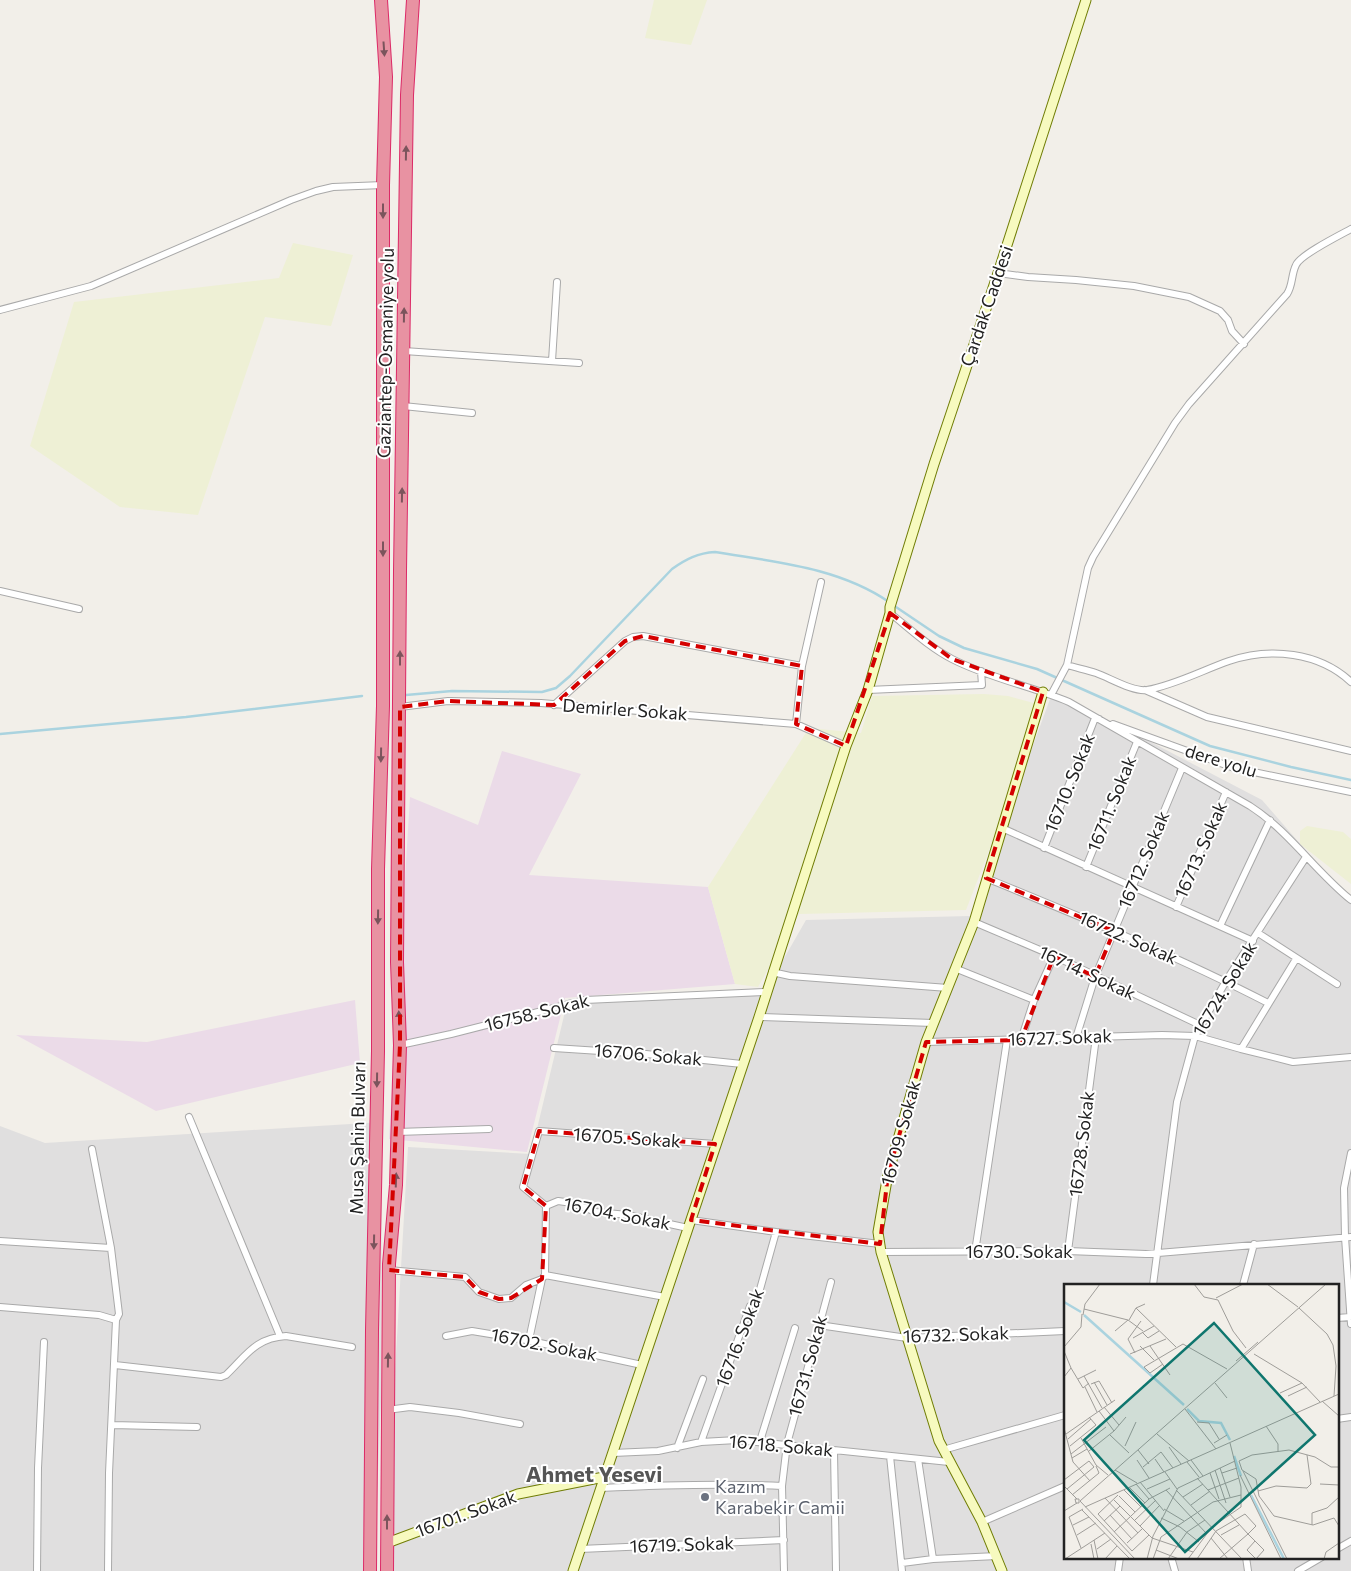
<svg xmlns="http://www.w3.org/2000/svg" width="1351" height="1571" viewBox="0 0 1351 1571" font-family="Commissioner,sans-serif">
<style>
.residential{fill:#e0dfdf;fill-rule:evenodd}
.industrial{fill:#ebdbe8}
.farmland{fill:#eef0d5}
.lines{fill:none;stroke-linecap:round;stroke-linejoin:round}
.stream{stroke:#aad3df;stroke-width:2.5}
.street-casing{stroke:#a9a9a9;stroke-width:8}
.secondary-casing{stroke:#707d05;stroke-width:11}
.highway-casing{stroke:#dc2a67;stroke-width:14}
.street{stroke:#fff;stroke-width:6}
.secondary{stroke:#f7fabf;stroke-width:9}
.highway{stroke:#e892a2;stroke-width:12}
.oneway{fill:#7b545c}
.marked{fill:none;stroke:#d40000;stroke-width:4;stroke-dasharray:10 6;stroke-linejoin:round}
.worship-dot{fill:#6b7280;stroke:#fff;stroke-width:2}
.labels{text-anchor:middle;stroke-width:4;stroke-linejoin:round;paint-order:stroke}
.street-label{font-size:18px;fill:#222;stroke:#fff}
.worship-label{font-size:18px;fill:#5b616d;stroke:#fff;text-anchor:start}
.district-label{font-size:22px;font-weight:bold;fill:#555;stroke:#fff}
.inset-river{fill:none;stroke:#aad3df;stroke-width:2.5}
.inset-road{fill:none;stroke:#9f9d99;stroke-width:1}
.view{fill:#0f766e;fill-opacity:0.15;stroke:#0f766e;stroke-width:2.5}
.inset-edge{fill:none;stroke:#222;stroke-width:2.5}
</style>
<rect width="100%" height="100%" fill="#f2efe9"/>
<path class="residential" d="M1053 691 1262 800 1351 902V1571H393L386 1527 408 1147 531 1154 568 999 763 995 806 920 970 916ZM1065 1285H1337V1557H1065Z
M382 1122 381 1401 374 1571H0V1126L45 1143Z"/>
<path class="industrial" d="M502 751 581 774 529 875 708 887 735 984 565 998 527 1152 389 1139 410 797 478 825Z
M355 1000 360 1063 156 1111 16 1035 147 1042Z"/>
<path class="farmland" d="M654 0H707L691 45 645 38Z
M293 243 353 255 331 326 265 317 198 515 120 507 30 446 74 302 279 278Z
M984 694 1008 696 1045 706 966 910 799 914 758 987 735 984 708 887 809 728 861 733 872 696Z
M1307 826 1343 832 1351 839V884L1300 844V831Z"/>
<g class="lines">
<path class="stream" d="M893 605 939 636 964 648 1037 669 1210 746 1291 767 1351 780
M406 695 452 691 542 692 556 688 570 676 672 569C686 559 698 553 715 552 774 562 838 567 889 602
M0 734 186 717 362 696"/>
<defs>
<path id="street" d="M998 273 1028 277 1076 280 1134 286 1189 297 1220 311 1228 320 1232 331 1244 344
M0 310 91 286 291 200 316 191 333 187 383 185
M404 351 579 363
M552 361 557 282
M403 406 472 413
M0 591 79 609
M890 613C910 629 929 647 952 659 989 678 1031 686 1069 702L1250 806C1289 831 1315 871 1351 900
M1067 665C1077 668 1087 670 1096 673 1110 678 1133 692 1147 690 1175 685 1203 670 1229 661 1270 647 1319 652 1351 682
M868 690 982 685 981 671
M1145 690 1207 717 1351 751
M1051 695 1067 665 1088 568 1093 557 1175 423 1189 404 1287 294C1293 285 1291 275 1296 265 1300 255 1340 235 1351 229
M554 705 625 641 633 637 643 636 802 666
M400 707 448 701 541 703 796 724 846 746
M796 724 802 666 821 582
M1113 724 1234 768 1351 792
M1002 828 1253 941
M1044 848 1095 718 1099 719
M1086 867 1137 742
M986 878C1081 917 1177 956 1268 1003
M1176 907 1226 792
M974 922 1054 956 1200 1025
M1220 926 1270 820
M1258 933 1337 984
M957 969 1034 1000
M772 972 790 976 948 988
M759 1017 933 1023
M1076 1038 1095 977 1182 768
M1021 1040 1034 1000 1054 956
M926 1042 1162 1035 1195 1036 1241 1049 1293 1062 1351 1057
M400 1045 451 1034 585 1000 766 992
M554 1048 646 1054 742 1064
M1241 1049 1296 959
M189 1117 280 1336
M397 1132 489 1129
M92 1149 111 1248 119 1314 116 1320 109 1473 108 1571
M1351 1153 1344 1188 1345 1237 1351 1324
M546 1206 558 1201 572 1203 596 1212 628 1215 688 1228
M691 1220 776 1232 880 1244
M0 1241 111 1248
M1068 1251 1096 1037
M881 1252 1068 1251 1146 1254 1351 1237
M975 1252 1007 1040
M389 1270 465 1277 479 1292 499 1299 511 1298 526 1285 542 1279
M545 1275 665 1297
M1153 1285 1177 1102 1195 1036 1226 981 1306 857
M1243 1285 1254 1244
M0 1307 99 1315 116 1320
M1337 1318 1350 1317
M819 1325 907 1338 1065 1331
M446 1336 472 1331 526 1340 642 1365
M529 1340 542 1279 545 1275 546 1206 523 1187 539 1131 715 1144
M115 1365 221 1377 226 1375C246 1356 255 1338 286 1336L352 1347
M387 1410 410 1407 459 1413 520 1424
M1337 1419 1351 1417
M112 1425 197 1427
M760 1441 795 1328
M701 1442 750 1306 757 1300 776 1232
M677 1448 703 1379
M834 1450 836 1571
M943 1450 1065 1415
M613 1453 658 1451 701 1442 737 1440 949 1462
M890 1456 902 1571
M918 1459 933 1559
M600 1488C661 1485 721 1483 782 1486
M982 1522 1065 1486
M580 1549 784 1540
M1337 1549 1351 1541
M1171 1557 1175 1571
M1246 1557 1248 1571
M902 1563 933 1559 997 1556
M37 1571 38 1468 44 1342
M784 1571 782 1486 787 1444 831 1282
M1118 1571 1120 1557
M1298 1571 1322 1557"/>
<path id="secondary" d="M387 1543 518 1494 604 1477
M573 1571 759 1017 846 746 868 690 890 613V607L934 464 998 273 1086 0
M1002 1571 982 1522 939 1441 881 1252 878 1232 888 1174 926 1042 974 922 1043 692"/>
<path id="highway" d="M370 1571 372 1330 378 1051V869L383 706V185L386 77 381 0
M387 1571 389 1264 396 1185 400 1045 397 962 400 571 407 95 413 0"/>
</defs>
<use href="#street" class="street-casing"/>
<use href="#secondary" class="secondary-casing"/>
<use href="#highway" class="highway-casing"/>
<use href="#street" class="street"/>
<use href="#secondary" class="secondary"/>
<use href="#highway" class="highway"/>
</g>
<defs><path id="oneway-solid" d="M-6-.8H1V-3.2L6.5 0L1 3.2V.8H-6Z" transform="scale(1.25)"/></defs>
<g class="oneway">
<use href="#oneway-solid" transform="translate(384 49) rotate(86)"/>
<use href="#oneway-solid" transform="translate(406 153) rotate(-89)"/>
<use href="#oneway-solid" transform="translate(383 211) rotate(90)"/>
<use href="#oneway-solid" transform="translate(404 315) rotate(-89)"/>
<use href="#oneway-solid" transform="translate(402 495) rotate(-89)"/>
<use href="#oneway-solid" transform="translate(383 549) rotate(90)"/>
<use href="#oneway-solid" transform="translate(400 658) rotate(-90)"/>
<use href="#oneway-solid" transform="translate(381 755) rotate(91)"/>
<use href="#oneway-solid" transform="translate(378 917) rotate(91)"/>
<use href="#oneway-solid" transform="translate(399 1018) rotate(-92)"/>
<use href="#oneway-solid" transform="translate(377 1080) rotate(91)"/>
<use href="#oneway-solid" transform="translate(396 1180) rotate(-88)"/>
<use href="#oneway-solid" transform="translate(374 1242) rotate(91)"/>
<use href="#oneway-solid" transform="translate(388 1360) rotate(-89)"/>
<use href="#oneway-solid" transform="translate(387 1522) rotate(-90)"/>
</g>
<path class="marked" d="M890 613 952 659 1043 692 986 878 1114 931 1095 977 1054 956 1021 1040 926 1042 888 1174 880 1244 691 1220 715 1144 539 1131 523 1187 546 1206 542 1279 511 1298 499 1299 479 1292 465 1277 389 1270 400 1045V707L448 701 554 705 625 641 643 636 802 666 796 724 846 746Z"/>
<circle class="worship-dot" cx="705" cy="1497" r="5"/>
<g class="labels">
<g class="street-label">
<text transform="translate(987 306) rotate(-71)" y="6">Çardak Caddesi</text>
<text transform="translate(386 353) rotate(-89)" y="6">Gaziantep-Osmaniye yolu</text>
<text transform="translate(625 710) rotate(4)" y="6">Demirler Sokak</text>
<text transform="translate(1221 761) rotate(17)" y="6">dere yolu</text>
<text transform="translate(1070 783) rotate(-68)" y="6">16710. Sokak</text>
<text transform="translate(1112 804) rotate(-68)" y="6">16711. Sokak</text>
<text transform="translate(1201 850) rotate(-66)" y="6">16713. Sokak</text>
<text transform="translate(1144 860) rotate(-67)" y="6">16712. Sokak</text>
<text transform="translate(1128 938) rotate(24)" y="6">16722. Sokak</text>
<text transform="translate(1087 973) rotate(25)" y="6">16714. Sokak</text>
<text transform="translate(1225 989) rotate(-59)" y="6">16724. Sokak</text>
<text transform="translate(537 1013) rotate(-14)" y="6">16758. Sokak</text>
<text transform="translate(1060 1038) rotate(-2)" y="6">16727. Sokak</text>
<text transform="translate(648 1055) rotate(5)" y="6">16706. Sokak</text>
<text transform="translate(901 1133) rotate(-75)" y="6">16709. Sokak</text>
<text transform="translate(358 1138) rotate(-89)" y="6">Musa Şahin Bulvarı</text>
<text transform="translate(627 1138) rotate(4)" y="6">16705. Sokak</text>
<text transform="translate(1082 1144) rotate(-83)" y="6">16728. Sokak</text>
<text transform="translate(617 1214) rotate(11)" y="6">16704. Sokak</text>
<text x="1019" y="1258">16730. Sokak</text>
<text transform="translate(956 1335) rotate(-2)" y="6">16732. Sokak</text>
<text transform="translate(740 1338) rotate(-69)" y="6">16716. Sokak</text>
<text transform="translate(544 1345) rotate(11)" y="6">16702. Sokak</text>
<text transform="translate(808 1366) rotate(-75)" y="6">16731. Sokak</text>
<text transform="translate(781 1446) rotate(5)" y="6">16718. Sokak</text>
<text transform="translate(466 1514) rotate(-20)" y="6">16701. Sokak</text>
<text transform="translate(682 1545) rotate(-2)" y="6">16719. Sokak</text>
</g>
<g class="worship-label">
<text x="715" y="1493">Kazım<tspan x="715" dy="21">Karabekir Camii</tspan></text>
</g>
<g class="district-label">
<text x="594" y="1482">Ahmet Yesevi</text>
</g>
</g>
<g transform="translate(1064 1284)">
<rect width="275" height="275" fill="#f2efe9"/>
<path class="inset-river" d="M0 18 17 28M20 31 120 121M123 125 135 137 157 139 166 156M170 172 177 192M187 211 220 275"/>
<path class="inset-road" d="M130 0 140 13 154 16 169 47 182 64M203 0 234 23M152 14 179 0M72 24 112 63M235 24 263 50 269 61 272 82 270 112M20 25 64 36 79 47M19 31 21 20 36 0M65 36 72 24 81 20M51 47 64 36M78 48 84 54 95 47M69 54 90 42M76 62 90 76M86 62 106 91M0 63 17 43 18 30M0 67 7 84 0 93M71 69 64 55 77 37M66 70 102 55M190 70 238 99 256 118M172 77 194 58M99 80 86 89 80 83 119 60 163 85M7 84 19 104 25 99M20 92 38 124M14 95 32 86M30 98 43 121M151 99 163 114M27 100 35 97 48 119M21 103 33 128M216 109 238 99M224 112 243 103M258 117 275 132M40 123 55 141M121 125 152 165M35 127 50 147M133 138 145 139 155 155M202 142 214 160V168M0 144 9 178 26 197M2 150 51 116M93 150 125 177M46 151 65 169M17 154 32 181 44 191M4 155 27 135M150 159 163 151M6 162 32 141 25 133M61 162 72 138M105 163 117 180M74 166 85 180M25 167 50 147 62 133M7 170 42 143M8 174 23 165M91 175 100 188M73 176 85 194M127 176 139 192M175 177 178 186 192 195 195 212 210 232 249 241 270 234 275 242M175 177 188 171 225 166 251 173 267 183H275M123 178 135 193M79 183 97 168 109 184M156 184 166 213M51 186 73 199M151 186 162 219M179 187 223 275M101 188 113 205M146 189 155 215M158 189 173 184M176 191 217 275M133 194 184 250 155 275M0 196 25 177 30 183M76 198 100 227M72 200 85 215M256 200 275 201M0 202 13 215M65 203 81 219M3 205 30 183M83 205 106 195M60 206 77 223M102 206 142 249M112 206 178 275M144 206 175 194M194 207 212 202 243 204 247 200 243 171M8 211 35 189 32 182M54 211 34 230 68 267 85 251M55 212 71 228M119 213 139 200M41 214 74 249M11 215H15V219H12ZM50 216 88 254 129 268M16 217 262 0M16 217 71 275M127 221 146 207M21 223 275 110M100 225 120 237M18 226 66 275M0 227 13 219M46 231 68 255M97 234 116 243 135 258M71 236 92 216M40 237 56 222M9 241 25 233M248 241V229L263 224 275 213M76 242 96 221M50 248 85 215 106 204M13 251 32 239M157 251 175 241M147 254 164 275M30 256 34 275M191 257 183 266 192 275M63 259 78 245M27 260 30 275M17 264 5 233 19 225M33 265 47 255M92 266 115 275M1 275 41 249M41 275 53 262M83 275 89 252 114 204 171 177M89 275 97 253 149 218 177 211M104 275 123 248 141 236M124 275 148 243 177 223V203L166 159M133 275 152 247 181 230 192 242 184 250 200 266 192 275M260 275 262 268 275 259"/>
<path class="view" d="M150 39 251 151 121 268 20 156Z"/>
<rect width="275" height="275" class="inset-edge"/>
</g>
</svg>
